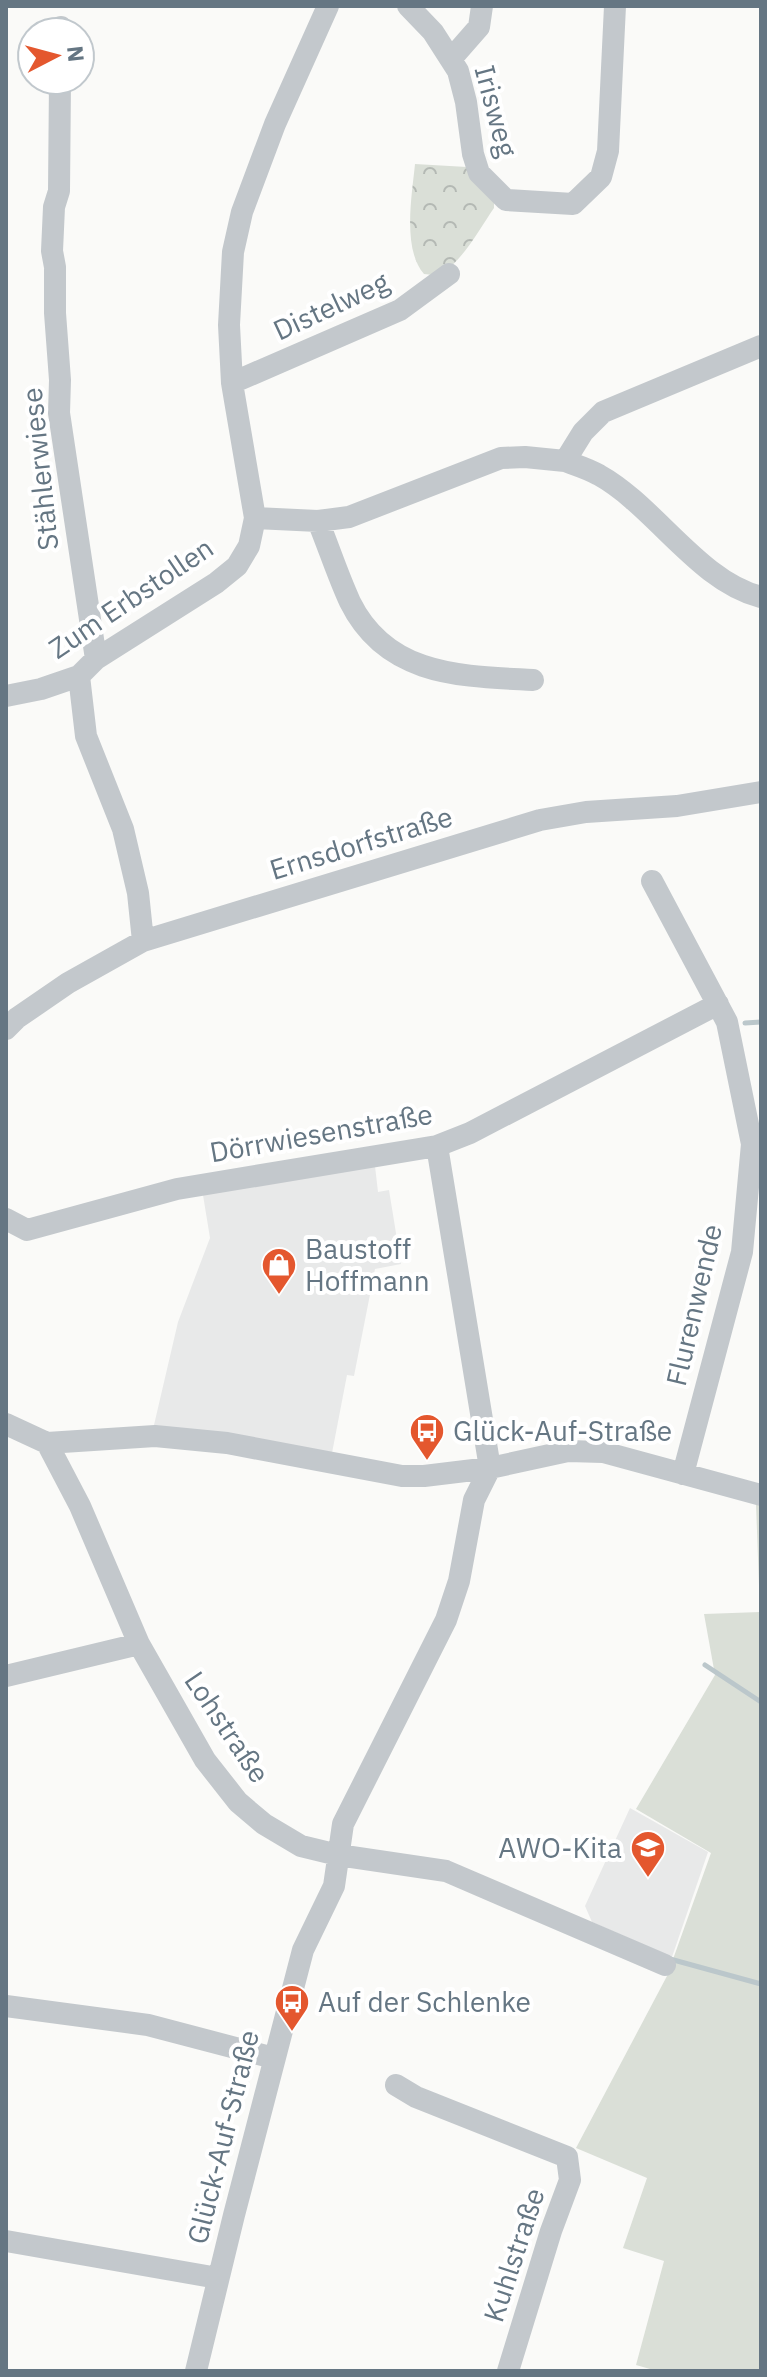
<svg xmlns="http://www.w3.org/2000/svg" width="767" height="2377" viewBox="0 0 767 2377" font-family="'IBM Plex Sans',sans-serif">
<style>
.built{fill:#e8e9e9}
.grass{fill:#dadfd7}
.park{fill:url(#park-crowns)}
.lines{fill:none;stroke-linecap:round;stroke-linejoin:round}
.stream{stroke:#bbc7cb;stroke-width:5}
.minor{stroke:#c3c8cc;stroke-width:22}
.labels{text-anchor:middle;stroke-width:8;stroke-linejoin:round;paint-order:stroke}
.street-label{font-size:28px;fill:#657683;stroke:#fff}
.poi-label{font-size:28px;fill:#657683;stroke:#fff;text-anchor:start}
</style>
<defs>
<pattern id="park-crowns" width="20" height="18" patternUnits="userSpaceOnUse" patternTransform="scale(2)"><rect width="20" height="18" fill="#dadfd7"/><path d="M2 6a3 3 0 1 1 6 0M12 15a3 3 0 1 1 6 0" fill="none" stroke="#b4b9b4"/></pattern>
</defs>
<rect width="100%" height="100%" fill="#fafaf8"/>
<path class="built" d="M375 1166 378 1192 389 1190 401 1264 375 1269 354 1376 347 1375 332 1453 154 1425 178 1322 210 1238 203 1195Z
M630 1808 708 1852 672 1957 592 1922 585 1906Z"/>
<path class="grass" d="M756 1504H761V2371H657L636 2365 664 2261 623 2248 647 2178 576 2148 667 1976 711 1853 636 1809 715 1675 704 1614 760 1612Z"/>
<path class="park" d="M415 164 467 167 494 201V208C480 228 465 257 444 272 437 276 431 275 424 274 402 249 412 195 415 164Z"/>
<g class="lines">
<path class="stream" d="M745 1023 761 1022
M705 1665 761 1702
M670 1959 761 1984"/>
<path class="minor" d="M408 6 433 32 458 71 466 102 473 154 479 173 506 200 573 204 601 177 608 151 615 6
M61 32V27
M451 59 479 27 482 6
M60 80 59 191 54 207 52 251 55 267V313L60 380 59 413 96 659
M232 383 400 310 449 274
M565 461C576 465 589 469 599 475 655 506 698 581 761 597
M255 518 318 521 349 517 501 458 525 457 565 461 583 432 603 412 761 346
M318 521C329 548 338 576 350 602 387 677 462 676 533 680
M79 676 86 736 123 829 138 893 143 941
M6 696 41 689 79 676 96 659 216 583 237 566 249 546 255 518 232 383 229 325 233 252 242 212 275 124 328 6
M652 881 727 1022 752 1144 742 1252 683 1474
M6 1029 17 1018 68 983 143 941 540 820 586 812 677 806 761 792
M6 1219 27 1230 177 1189 437 1146 470 1133 718 1004
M6 1424 47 1443 155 1436 227 1443 402 1476H424L490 1468 568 1451 603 1452 761 1495
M47 1443 80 1506 139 1644 205 1760 238 1802 264 1824 301 1846 338 1855 446 1871 665 1965
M6 1676 139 1644
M6 2006 148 2025 274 2058
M396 2085 416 2097 567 2157 570 2180 551 2231 508 2371
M6 2241 218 2278
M196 2371 234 2215 303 1950 334 1886 343 1824 446 1620 459 1581 474 1500 490 1468 437 1146"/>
</g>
<defs>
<symbol id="shop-pin" viewBox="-11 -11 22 30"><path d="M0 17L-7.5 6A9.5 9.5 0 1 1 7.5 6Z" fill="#e4572e" stroke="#fff"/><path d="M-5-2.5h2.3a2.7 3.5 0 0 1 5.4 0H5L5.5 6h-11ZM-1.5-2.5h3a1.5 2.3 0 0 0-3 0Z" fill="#fff"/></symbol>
<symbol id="bus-pin" viewBox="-11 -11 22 30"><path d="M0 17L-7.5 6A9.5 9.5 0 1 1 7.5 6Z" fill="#e4572e" stroke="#fff"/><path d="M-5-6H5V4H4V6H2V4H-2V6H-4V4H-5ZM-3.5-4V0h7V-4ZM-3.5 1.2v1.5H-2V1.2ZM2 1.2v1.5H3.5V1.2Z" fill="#fff"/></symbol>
<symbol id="school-pin" viewBox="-11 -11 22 30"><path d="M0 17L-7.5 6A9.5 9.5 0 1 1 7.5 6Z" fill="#e4572e" stroke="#fff"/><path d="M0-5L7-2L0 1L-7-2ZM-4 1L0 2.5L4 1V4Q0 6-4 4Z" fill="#fff"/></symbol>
</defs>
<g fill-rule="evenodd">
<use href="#shop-pin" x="259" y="1245" width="40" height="54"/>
<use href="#bus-pin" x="407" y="1411" width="40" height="54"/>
<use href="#school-pin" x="628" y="1828" width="40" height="54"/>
<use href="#bus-pin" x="272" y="1982" width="40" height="54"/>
</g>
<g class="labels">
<g class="street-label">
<text transform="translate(496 111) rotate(75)" y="10">Irisweg</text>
<text transform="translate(331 306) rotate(-25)" y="10">Distelweg</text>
<text transform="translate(40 469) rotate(-96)" y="10">Stählerwiese</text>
<text transform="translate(131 598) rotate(-34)" y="10">Zum Erbstollen</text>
<text transform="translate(361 843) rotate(-17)" y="10">Ernsdorfstraße</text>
<text transform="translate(321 1133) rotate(-10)" y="10">Dörrwiesenstraße</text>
<text transform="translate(694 1305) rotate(-77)" y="10">Flurenwende</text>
<text transform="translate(227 1727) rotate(56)" y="10">Lohstraße</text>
<text transform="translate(223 2137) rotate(-76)" y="10">Glück-Auf-Straße</text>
<text transform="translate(514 2255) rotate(-72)" y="10">Kuhlstraße</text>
</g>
<g class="poi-label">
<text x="305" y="1259">Baustoff<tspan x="305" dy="32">Hoffmann</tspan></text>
<text x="453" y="1441">Glück-Auf-Straße</text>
<text x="622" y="1858" text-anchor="end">AWO-Kita</text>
<text x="318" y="2012">Auf der Schlenke</text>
</g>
</g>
<rect width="767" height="2377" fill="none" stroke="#657683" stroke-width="16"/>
<g transform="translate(56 56) rotate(84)"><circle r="38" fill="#ffffff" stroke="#c1c8cd" stroke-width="2"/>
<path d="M0-6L14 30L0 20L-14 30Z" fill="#e4572e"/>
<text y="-12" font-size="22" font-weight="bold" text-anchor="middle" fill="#657683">N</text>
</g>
</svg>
